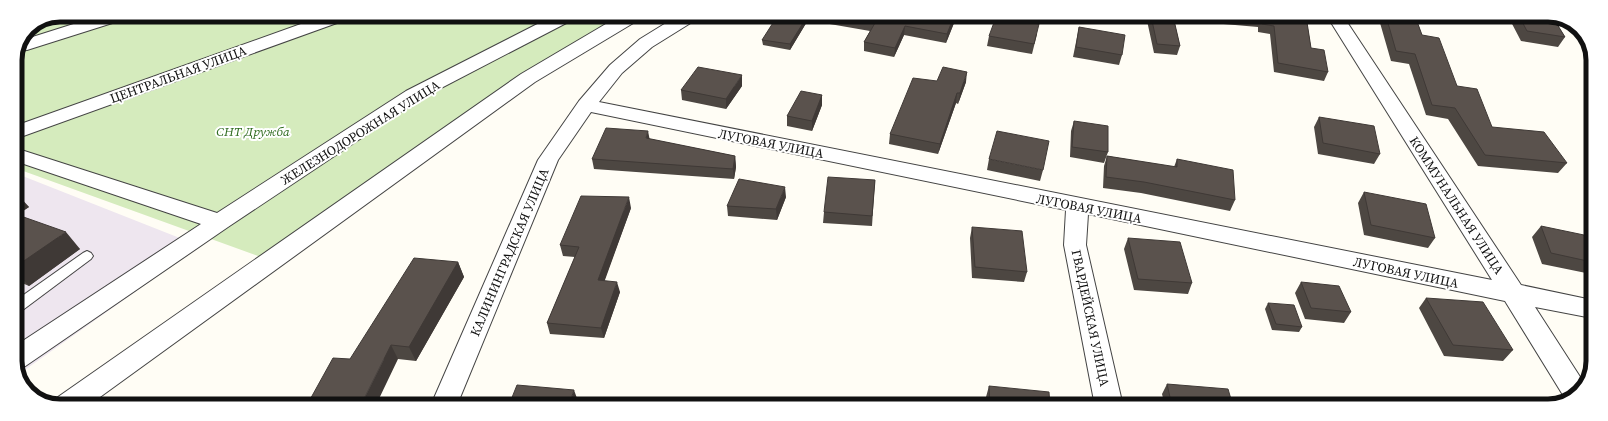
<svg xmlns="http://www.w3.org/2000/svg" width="1608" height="421" viewBox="0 0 1608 421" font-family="'Source Serif 4',serif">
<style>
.industrial{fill:#eee6ef}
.green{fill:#d5ebbd}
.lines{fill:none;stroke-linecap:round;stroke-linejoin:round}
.lane-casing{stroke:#444;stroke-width:2}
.street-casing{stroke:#444;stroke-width:2}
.lane{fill:#fff;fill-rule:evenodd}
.street{fill:#fff;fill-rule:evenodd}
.wall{fill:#4d4742}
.shaded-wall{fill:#3f3936}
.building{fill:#5a524d;stroke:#3f3936}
.labels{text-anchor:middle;stroke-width:4;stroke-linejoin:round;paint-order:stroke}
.street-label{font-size:13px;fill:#111;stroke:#fff}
.park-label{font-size:13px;font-style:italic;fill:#2f6b1f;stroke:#fff}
.rim{fill:none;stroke:#111;stroke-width:5}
</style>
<rect width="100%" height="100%" fill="#fffdf5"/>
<path class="industrial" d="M15 173 200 246 19 374 15 367Z"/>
<path class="green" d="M60 15H647C513 84 393 175 269 260L15 168V59L28 28Z"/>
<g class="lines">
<defs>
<path id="lane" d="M87 251 91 253 93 256 91 259 20 312 15 313V301L83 253Z"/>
<path id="street" d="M102 15H127L125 19 27 50 19 51 23 40Z
M326 15H350L348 19 15 139V126Z
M555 15H576L574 19 420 99 228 227 24 367 17 370 15 346 201 224 15 161V148L217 213 406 91Z
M621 15H642L640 19 535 82 89 405H54L58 397 521 74Z
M679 15H699L697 19 652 47 622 73 599 102 1492 280 1327 16H1343L1521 285 1592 300V318L1535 307 1584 383 1576 397 1566 400 1505 301 1088 214 1086 245 1123 406H1095L1064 245 1066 210 591 112 558 160 457 405H431L538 160 579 101 610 65 640 39Z"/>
</defs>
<use href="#lane" class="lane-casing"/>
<use href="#street" class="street-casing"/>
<use href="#lane" class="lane"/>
<use href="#street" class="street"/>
</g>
<path class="wall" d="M808 15V20L790 50 763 45 762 40Z
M825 15 955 16 954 23 946 43 904 35 894 57 864 51V42L870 31 824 23Z
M1146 16H1173L1180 46 1177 55 1154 53Z
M1210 16H1306L1311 48 1328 72 1324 81 1274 72 1270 34 1258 32V27L1212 23Z
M1378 16H1415L1422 35 1457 86 1492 127 1567 163 1558 173 1478 166 1448 119 1426 115 1409 64 1391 61Z
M1512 16H1552L1565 37 1558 47 1521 41 1510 20Z
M1079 27 1122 55 1119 65 1073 57Z
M1037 34 1032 54 987 46 989 36Z
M937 81 966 82 958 104 956 103 938 154 889 144 890 134Z
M742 86 726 109 682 100 681 90Z
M822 95V105L812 131 787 126V116Z
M1319 117 1380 154 1374 164 1318 154 1314 127Z
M1074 121 1108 152 1104 163 1070 157 1071 131Z
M650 139 735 156 736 167 734 179 594 169 592 159Z
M1107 156 1174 167 1177 159 1235 200 1230 211 1141 193 1103 188 1104 166Z
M989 159 1043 170 1040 181 987 170Z
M875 180 872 226 823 223 824 212Z
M1364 192 1435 238 1428 248 1364 235 1358 203Z
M15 195 29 207 17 215 80 249 29 286 15 280Z
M786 197 777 220 728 216 727 206Z
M631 208 604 281 620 292 604 338 550 334 547 323 575 257 563 256 560 245Z
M1541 226 1592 254V266L1586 273 1542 264 1532 237Z
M972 227 1027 272 1024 282 972 278 970 238Z
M1128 238 1192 283 1188 294 1134 290 1124 249Z
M458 262 464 277 416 361 398 359H350Z
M1301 282 1351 312 1344 323 1305 319 1295 293Z
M1426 298 1513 350 1503 361 1444 356 1419 308Z
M1268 303 1302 327 1299 332 1272 330 1265 309Z
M1167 384 1233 406H1165L1162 394Z
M989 386 1050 406H987L986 397Z"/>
<path class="shaded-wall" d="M808 15V20L790 50V44Z
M954 16V23L946 43 947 34Z
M905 26 904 35 894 57 895 48Z
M967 72 966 82 958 104 960 93Z
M742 75V86L726 109V99Z
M957 93 956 103 938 154 940 144Z
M822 95V105L812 131V121Z
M648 131 650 141 646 138Z
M735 156 736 167 734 179 733 169Z
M785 187 786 197 777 220 776 209Z
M20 197 29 207 15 216V200Z
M629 197 631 208 601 291 598 280Z
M66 232 80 249 29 286 15 271V267Z
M458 262 464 277 416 361 409 347Z
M617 282 620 292 604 338 601 328Z
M391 345 398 359 376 405H361Z
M574 390 578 401 576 405H569Z"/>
<path class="building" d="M778 15H808L790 44 762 40Z
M833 15 954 16 947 34 905 26 895 48 864 42 875 23Z
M1151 16H1173L1180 46 1157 44Z
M1228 16H1306L1311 48 1324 50 1328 72 1278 63 1274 26 1262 24 1261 18Z
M1386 16H1415L1422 35 1439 38 1457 86 1477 89 1492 127 1544 132 1567 163 1485 155 1455 108 1432 105 1415 54 1396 51Z
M1519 16H1552L1565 37 1527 31Z
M996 17 1039 24 1034 44 989 36Z
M1079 27 1125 35 1122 55 1076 47Z
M698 67 742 75 726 99 681 90Z
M943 67 967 72 960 93H957L940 144 890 134 913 78 937 81Z
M801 91 822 95 812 121 787 116Z
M1319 117 1374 126 1380 154 1323 143Z
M1074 121 1108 126V152L1072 147Z
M606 128 648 131 646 138 735 156 733 169 592 159Z
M997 131 1049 141 1043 170 989 159Z
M1107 156 1177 167V159L1233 170 1235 200 1144 182 1106 177Z
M828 177 875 180 872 216 824 212Z
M739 179 785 187 776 209 727 206Z
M1364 192 1426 204 1435 238 1371 225Z
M15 195 20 197 15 200Z
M581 196 629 197 598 280 617 282 601 328 547 323 579 247 560 245Z
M15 214 66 232 15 267Z
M1541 226 1584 235 1592 254V262L1551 253Z
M972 227 1022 231 1027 272 975 267Z
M1128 238 1180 242 1192 283 1138 279Z
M414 258 458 262 409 347 391 345 361 405H307L333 358 350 359Z
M1301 282 1339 286 1351 312 1311 308Z
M1426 298 1483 302 1513 350 1453 345Z
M1268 303 1294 305 1302 327 1276 324Z
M1167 384 1228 389 1233 406H1172Z
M517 385 574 390 569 405H509Z
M989 386 1049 392 1050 406H990Z
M1478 404 1503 406H1479Z"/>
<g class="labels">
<g class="street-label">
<text transform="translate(178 74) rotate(-20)" y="5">ЦЕНТРАЛЬНАЯ УЛИЦА</text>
<text transform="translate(360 132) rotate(-32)" y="5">ЖЕЛЕЗНОДОРОЖНАЯ УЛИЦА</text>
<text transform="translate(771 143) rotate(11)" y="5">ЛУГОВАЯ УЛИЦА</text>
<text transform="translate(1457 205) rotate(57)" y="5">КОММУНАЛЬНАЯ УЛИЦА</text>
<text transform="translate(1089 208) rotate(11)" y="5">ЛУГОВАЯ УЛИЦА</text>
<text transform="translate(509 252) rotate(-67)" y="5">КАЛИНИНГРАДСКАЯ УЛИЦА</text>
<text transform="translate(1406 272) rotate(12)" y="5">ЛУГОВАЯ УЛИЦА</text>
<text transform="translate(1091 318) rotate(78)" y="5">ГВАРДЕЙСКАЯ УЛИЦА</text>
</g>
<g class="park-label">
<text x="253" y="136">СНТ Дружба</text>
</g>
</g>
<path d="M0 0H1608V421H0ZM60 22H1548A38 38 0 0 1 1586 60V361A38 38 0 0 1 1548 399H60A38 38 0 0 1 22 361V60A38 38 0 0 1 60 22Z" fill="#fff" fill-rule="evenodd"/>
<path class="rim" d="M60 22H1548A38 38 0 0 1 1586 60V361A38 38 0 0 1 1548 399H60A38 38 0 0 1 22 361V60A38 38 0 0 1 60 22Z"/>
</svg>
